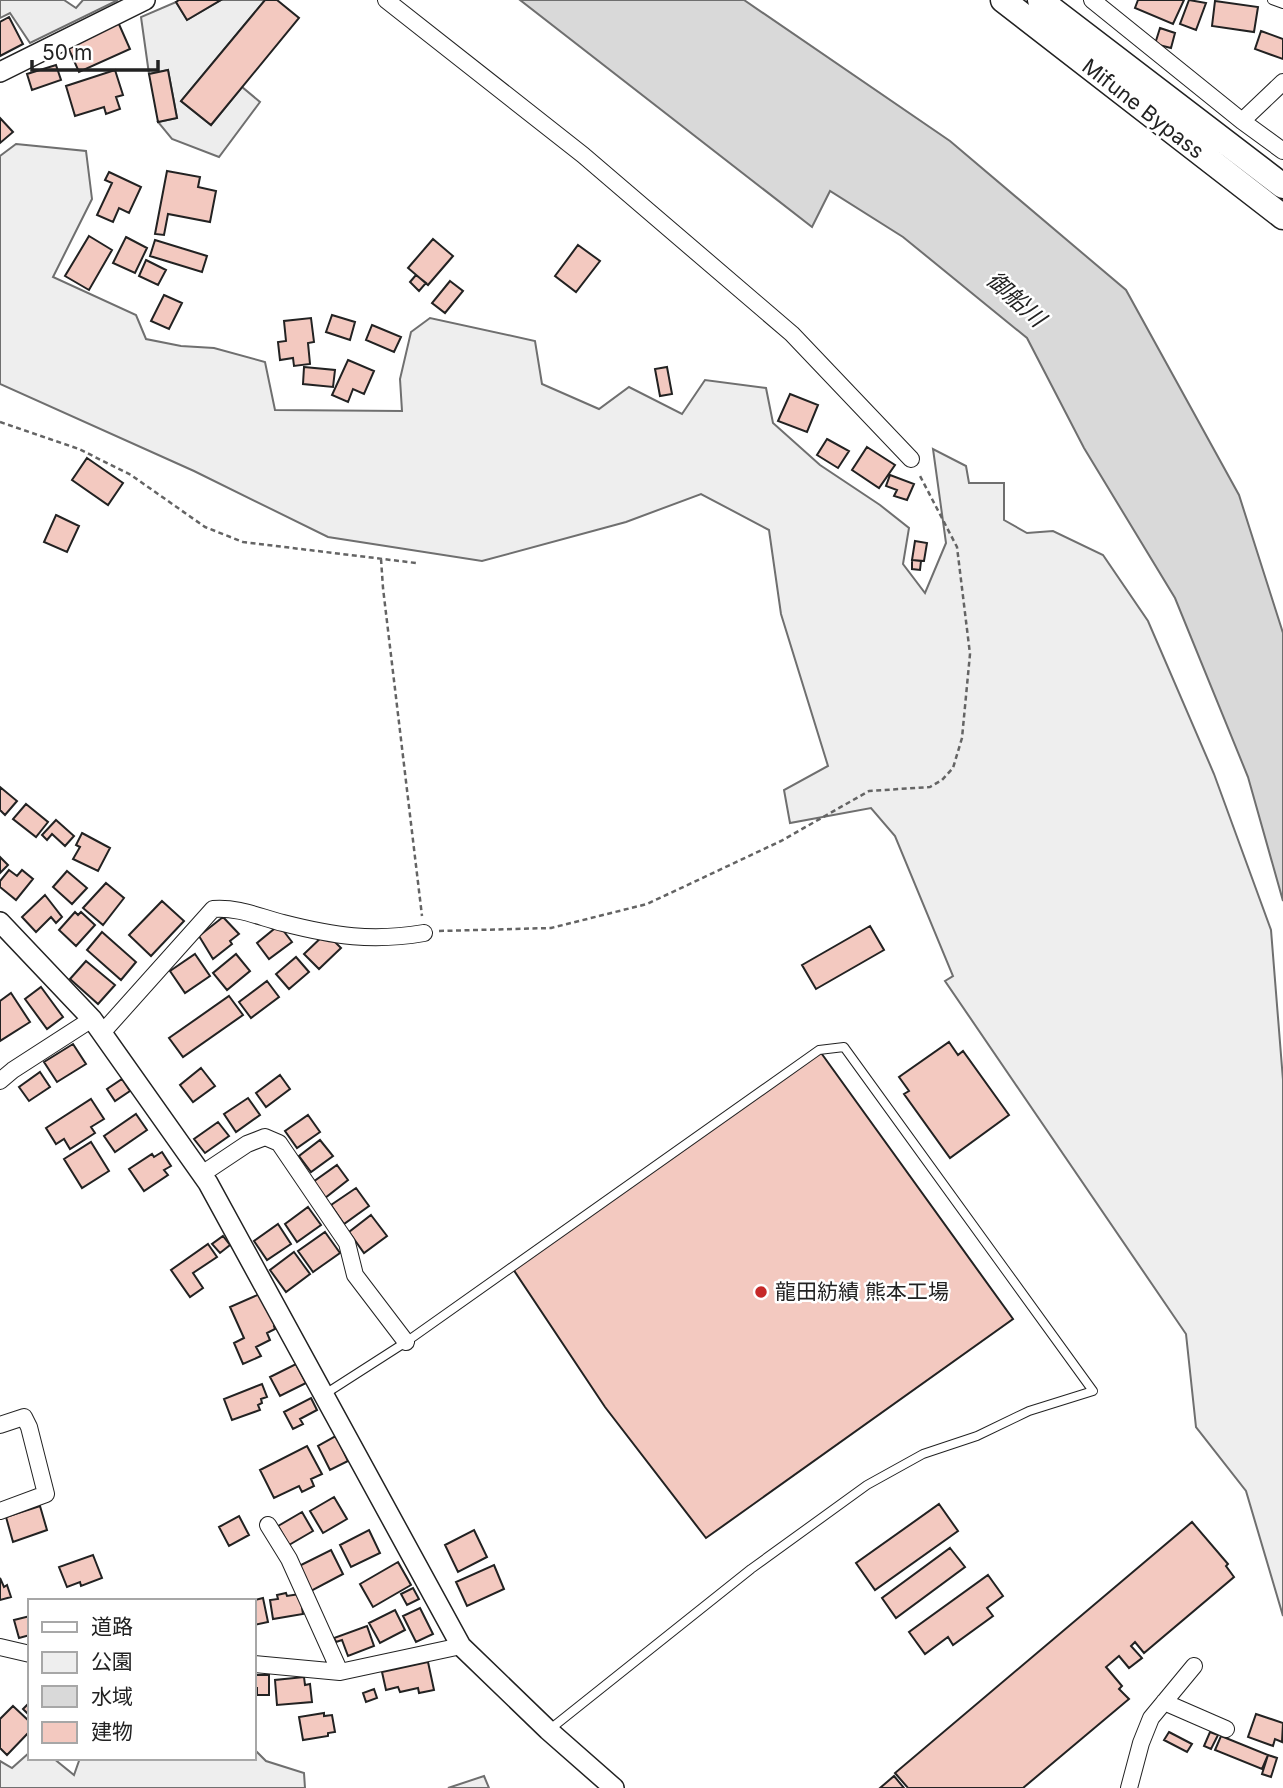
<svg xmlns="http://www.w3.org/2000/svg" width="1283" height="1788" viewBox="0 0 1283 1788" font-family="Inter,'Noto Sans JP',sans-serif">
<style>
.green{fill:#eee;stroke:#6f6f6f;stroke-width:2}
.parking{fill:#ededed;stroke:#6f6f6f;stroke-width:2}
.water{fill:#d9d9d9;stroke:#6f6f6f;stroke-width:2}
.building{fill:#f3c9c0;stroke:#222;stroke-width:2}
.lines{fill:none;stroke-linecap:round;stroke-linejoin:round}
.service-casing{stroke:#222;stroke-width:10}
.minor-casing{stroke:#222;stroke-width:18}
.tertiary-casing{stroke:#222;stroke-width:22}
.trunk-casing{stroke:#222;stroke-width:27}
.path{stroke:#646464;stroke-width:2.5;stroke-dasharray:5 3.5;stroke-linecap:butt}
.service{stroke:#fff;stroke-width:8}
.minor{stroke:#fff;stroke-width:16}
.tertiary{stroke:#fff;stroke-width:19}
.trunk{stroke:#fff;stroke-width:24}
.poi-dot{fill:#c62828;stroke:#fff;stroke-width:2.5}
.labels{text-anchor:middle;stroke-width:5;stroke-linejoin:round;paint-order:stroke}
.street-label{font-size:21px;fill:#222;stroke:#fff}
.poi-label{font-size:21px;fill:#222;stroke:#fff;text-anchor:start}
.water-label{font-size:23px;font-style:italic;fill:#222;stroke:#fff}
</style>
<rect width="100%" height="100%" fill="#fff"/>
<path class="green" d="M16 144 86 151 92 199 53 277 136 315 146 339 181 346 214 348 265 362 275 410 402 411 400 379 411 332 430 318 535 341 542 384 599 409 629 387 682 414 705 380 766 388 773 423 820 465 880 505 909 528 903 564 925 593 946 543 933 449 966 466 969 483H1004V520L1027 533 1053 531 1103 555 1148 621 1214 774 1271 930 1283 1080V1616L1246 1491 1196 1427 1186 1334 945 981 953 976 895 836 871 808 790 823 784 790 828 766 781 614 769 530 701 494 626 522 482 561 328 537 194 471 0 384V156Z
M254 1749 266 1761 304 1773 305 1788H0V1761L12 1768 30 1752V1758H53L74 1775 80 1758H254Z
M484 1776 489 1788H448Z"/>
<path class="parking" d="M0 0H64L76 8 83 0H118L30 43 10 13 0 18Z
M221 0H265L181 101 211 125 242 87 260 102 219 157 172 139 158 122 177 118 168 70 149 74 141 17 176 2 187 20Z"/>
<path class="water" d="M520 0H744L950 141 1126 290 1239 495 1283 633V901L1248 777 1175 598 1084 448 1027 338 903 237 830 191 812 227Z"/>
<path class="building" d="M179 0H221L187 20 176 2Z
M265 0H277L299 18 211 125 181 101Z
M1138 0H1184L1173 24 1135 8Z
M1189 0 1206 3 1196 30 1180 24Z
M1215 1 1258 7 1254 32 1212 26Z
M9 17 23 44 0 56V22Z
M118 22 130 49 79 72 67 45Z
M1160 28 1175 33 1171 48 1155 44Z
M1261 31 1283 39V59L1255 49Z
M56 65 61 80 32 90 27 74Z
M115 70 123 95 116 97 120 109 106 114 104 107 75 116 66 86Z
M168 70 177 118 158 122 149 74Z
M0 118 13 132 0 143Z
M167 171 200 177 198 187 216 191 210 222 168 214 164 235 155 234Z
M109 172 141 187 129 213 119 208 113 222 97 215 112 183 105 180Z
M89 236 112 250 89 290 65 276Z
M126 237 147 248 135 273 113 263Z
M433 239 453 256 428 285 408 268Z
M155 240 207 256 202 272 150 256Z
M578 245 600 261 576 292 555 276Z
M146 260 166 270 158 285 139 276Z
M416 275 426 283 419 291 410 282Z
M450 281 463 291 445 313 432 303Z
M164 295 182 303 169 329 151 321Z
M332 315 355 322 350 340 326 332Z
M311 318 314 342 308 343 310 364 294 366 293 358 280 360 278 342 286 341 284 321Z
M372 325 401 337 394 352 366 340Z
M348 360 374 371 364 394 353 389 348 402 332 395Z
M304 367 335 370 333 387 303 384Z
M667 367 672 394 660 396 655 369Z
M790 394 818 405 807 432 778 421Z
M827 439 849 451 838 468 817 455Z
M867 447 895 465 879 488 852 470Z
M87 458 123 483 108 505 72 480Z
M890 475 914 484 907 500 894 496 897 490 886 486Z
M56 515 79 526 67 552 44 542Z
M915 541 927 543 924 561 912 560Z
M912 560 921 561 920 570 912 569Z
M0 787 17 801 5 815 0 810Z
M26 804 48 822 36 837 13 819Z
M56 820 74 836 65 846 52 834 47 840 42 835Z
M82 833 110 848 98 871 73 859 80 847 76 845Z
M0 857 8 865 0 873Z
M9 870 17 876 22 870 33 879 16 900 0 887V881Z
M67 871 87 888 72 904 53 887Z
M106 883 124 898 103 925 83 908Z
M45 895 62 917 56 923 51 917 36 932 22 917Z
M162 901 184 921 151 956 129 935Z
M75 912 78 915 81 912 95 925 76 946 59 930Z
M223 917 239 934 230 941 232 944 213 959 199 936Z
M279 925 292 942 269 959 257 943Z
M870 926 884 950 816 989 802 965Z
M102 932 136 962 121 980 87 950Z
M326 933 341 948 319 969 304 954Z
M195 954 210 976 185 993 170 971Z
M236 954 250 971 227 990 213 973Z
M296 957 309 972 289 989 276 974Z
M86 961 115 985 98 1004 70 979Z
M267 981 279 997 251 1018 239 1002Z
M41 987 63 1017 47 1029 25 999Z
M11 993 30 1022 0 1041V1001Z
M229 996 243 1015 183 1057 169 1038Z
M949 1042 958 1055 963 1051 1009 1115 950 1158 904 1094 909 1091 899 1077Z
M73 1044 86 1064 57 1082 44 1062Z
M819 1050 1013 1319 706 1538 605 1407 511 1266Z
M201 1068 215 1086 193 1102 180 1085Z
M40 1072 50 1087 29 1101 19 1087Z
M280 1075 290 1089 266 1107 256 1093Z
M122 1079 130 1091 115 1101 107 1089Z
M248 1098 260 1115 236 1132 224 1114Z
M91 1099 104 1119 91 1127 95 1133 70 1149 64 1139 56 1144 46 1128Z
M136 1114 147 1130 115 1152 104 1136Z
M308 1115 320 1132 297 1148 285 1131Z
M218 1122 229 1136 205 1153 194 1139Z
M320 1140 333 1156 311 1172 299 1156Z
M91 1142 109 1171 82 1188 64 1159Z
M162 1152 171 1166 164 1170 168 1175 144 1191 129 1169 152 1154 154 1157Z
M337 1165 348 1180 325 1198 313 1182Z
M356 1188 369 1206 344 1224 331 1205Z
M308 1207 321 1225 297 1242 285 1224Z
M371 1215 387 1236 364 1253 349 1232Z
M278 1224 291 1244 267 1260 254 1241Z
M325 1232 340 1253 313 1272 298 1251Z
M223 1236 230 1245 220 1253 212 1244Z
M208 1244 217 1257 193 1273 203 1288 190 1297 171 1270Z
M294 1252 310 1274 286 1292 270 1270Z
M262 1293 276 1325 274 1326 275 1329 267 1333 270 1340 256 1347 261 1356 243 1364 234 1343 244 1338 230 1307Z
M296 1364 306 1383 280 1396 270 1377Z
M262 1384 267 1397 261 1399 262 1403 258 1405 260 1410 232 1420 224 1399Z
M311 1398 317 1410 300 1419 303 1424 293 1429 284 1412Z
M336 1436 348 1461 330 1470 318 1446Z
M307 1446 322 1474 311 1479 314 1486 302 1492 299 1486 274 1498 260 1470Z
M334 1497 347 1519 323 1533 310 1511Z
M939 1504 958 1531 875 1590 856 1563Z
M40 1506 47 1530 13 1542 6 1517Z
M302 1512 313 1531 289 1545 278 1526Z
M239 1516 249 1535 229 1546 219 1527Z
M1192 1522 1228 1564 1226 1566 1234 1577 1144 1653 1135 1642 1131 1646 1142 1658 1129 1668 1119 1656 1106 1667 1122 1686 1119 1689 1129 1699 1023 1788H908L895 1773Z
M369 1530 380 1553 351 1567 340 1545Z
M474 1530 487 1557 458 1572 445 1545Z
M950 1548 965 1567 896 1618 882 1598Z
M331 1550 343 1574 311 1591 299 1566Z
M93 1555 102 1578 81 1586 80 1582 67 1587 59 1567Z
M398 1562 411 1585 373 1607 360 1584Z
M494 1565 504 1589 467 1606 456 1582Z
M988 1575 1003 1596 987 1608 993 1616 953 1645 948 1637 925 1654 909 1632Z
M0 1578 4 1587 7 1585 11 1597 0 1600Z
M413 1588 419 1599 407 1605 401 1594Z
M286 1593 287 1596 300 1594 303 1614 273 1619 270 1600 278 1599 277 1595Z
M263 1598 268 1622 254 1625V1601H251Z
M420 1608 433 1634 416 1642 403 1616Z
M395 1610 405 1630 380 1643 369 1623Z
M30 1616V1635L19 1638 14 1620Z
M367 1626 374 1646 348 1656 342 1640 336 1642 334 1638Z
M428 1662 434 1690 419 1693 418 1688 400 1692 398 1687 386 1690 382 1672Z
M254 1675H269V1695H257V1688H254Z
M304 1677 305 1685 310 1684 312 1702 277 1705 275 1680Z
M374 1689 377 1698 366 1702 363 1693Z
M30 1702V1716L23 1709Z
M13 1706 30 1722V1731L7 1755 0 1748V1719Z
M324 1713V1716L332 1715 335 1732 328 1733V1736L303 1740 299 1717Z
M1256 1714 1283 1723 1282 1742 1275 1739 1273 1746 1248 1737Z
M1169 1732 1192 1744 1187 1752 1164 1740Z
M1210 1732 1218 1735 1211 1749 1204 1746Z
M1221 1736 1268 1755 1262 1769 1215 1750Z
M1268 1755 1277 1758 1271 1777 1262 1774Z
M894 1776 904 1788H880Z"/>
<g class="lines">
<defs>
<path id="service" d="M1272 0 1283 4
M325 1394 406 1342 819 1050 844 1047 1093 1391 1029 1411 977 1436 923 1454 867 1485 751 1569 549 1730"/>
<path id="minor" d="M386 0 583 155 792 334 911 459
M1092 0 1242 121 1283 151
M1242 121 1283 82
M102 1033 213 909C239 907 259 917 283 923 334 936 372 942 424 933
M0 1081 13 1070 92 1019
M202 1174 247 1144 265 1137 279 1143 347 1243 355 1275 406 1342
M0 1425 24 1417 29 1427 46 1494 0 1511
M268 1525 289 1559 340 1672
M0 1647 30 1654
M254 1664 340 1672 461 1646
M1164 1702 1226 1729
M1129 1788 1141 1743 1151 1718 1194 1666"/>
<path id="tertiary" d="M0 72 145 0
M0 922 92 1019 208 1183 461 1646 548 1730 614 1788"/>
<path id="trunk" d="M1003 0 1283 217
M1040 0 1283 186"/>
</defs>
<use href="#service" class="service-casing"/>
<use href="#minor" class="minor-casing"/>
<use href="#tertiary" class="tertiary-casing"/>
<use href="#trunk" class="trunk-casing"/>
<path class="path" d="M0 422 79 449 131 475 205 527 243 542 416 563
M381 559 383 588 422 916
M439 931 551 928 647 904 781 841 869 791 930 787 942 780 953 768 962 738 970 654 957 547 919 474"/>
<use href="#service" class="service"/>
<use href="#minor" class="minor"/>
<use href="#tertiary" class="tertiary"/>
<use href="#trunk" class="trunk"/>
</g>
<circle class="poi-dot" cx="761" cy="1292" r="7"/>
<g class="labels">
<g class="street-label">
<text transform="translate(1143 109) rotate(38)" y="7">Mifune Bypass</text>
</g>
<g class="poi-label">
<text x="775" y="1299">龍田紡績 熊本工場</text>
</g>
<g class="water-label">
<text transform="translate(1016 299) rotate(42)" y="8">御船川</text>
</g>
</g>
<rect x="28" y="1599" width="228" height="161" fill="#ffffff" stroke="#a7a7a7" stroke-width="2"/>
<rect x="42" y="1622" width="35" height="10" fill="#ffffff" stroke="#a7a7a7" stroke-width="2"/>
<text x="91" y="1634" font-size="21" fill="#222222">道路</text>
<rect x="42" y="1652" width="35" height="21" fill="#eeeeee" stroke="#a7a7a7" stroke-width="2"/>
<text x="91" y="1669" font-size="21" fill="#222222">公園</text>
<rect x="42" y="1686" width="35" height="21" fill="#d9d9d9" stroke="#a7a7a7" stroke-width="2"/>
<text x="91" y="1704" font-size="21" fill="#222222">水域</text>
<rect x="42" y="1722" width="35" height="21" fill="#f3c9c0" stroke="#a7a7a7" stroke-width="2"/>
<text x="91" y="1739" font-size="21" fill="#222222">建物</text>
<path d="M32 60v10h126v-10" fill="none" stroke="#222222" stroke-width="3.5"/>
<text x="42" y="60" font-size="21" fill="#222222" stroke="#ffffff" stroke-width="5" paint-order="stroke">50 m</text>
</svg>
